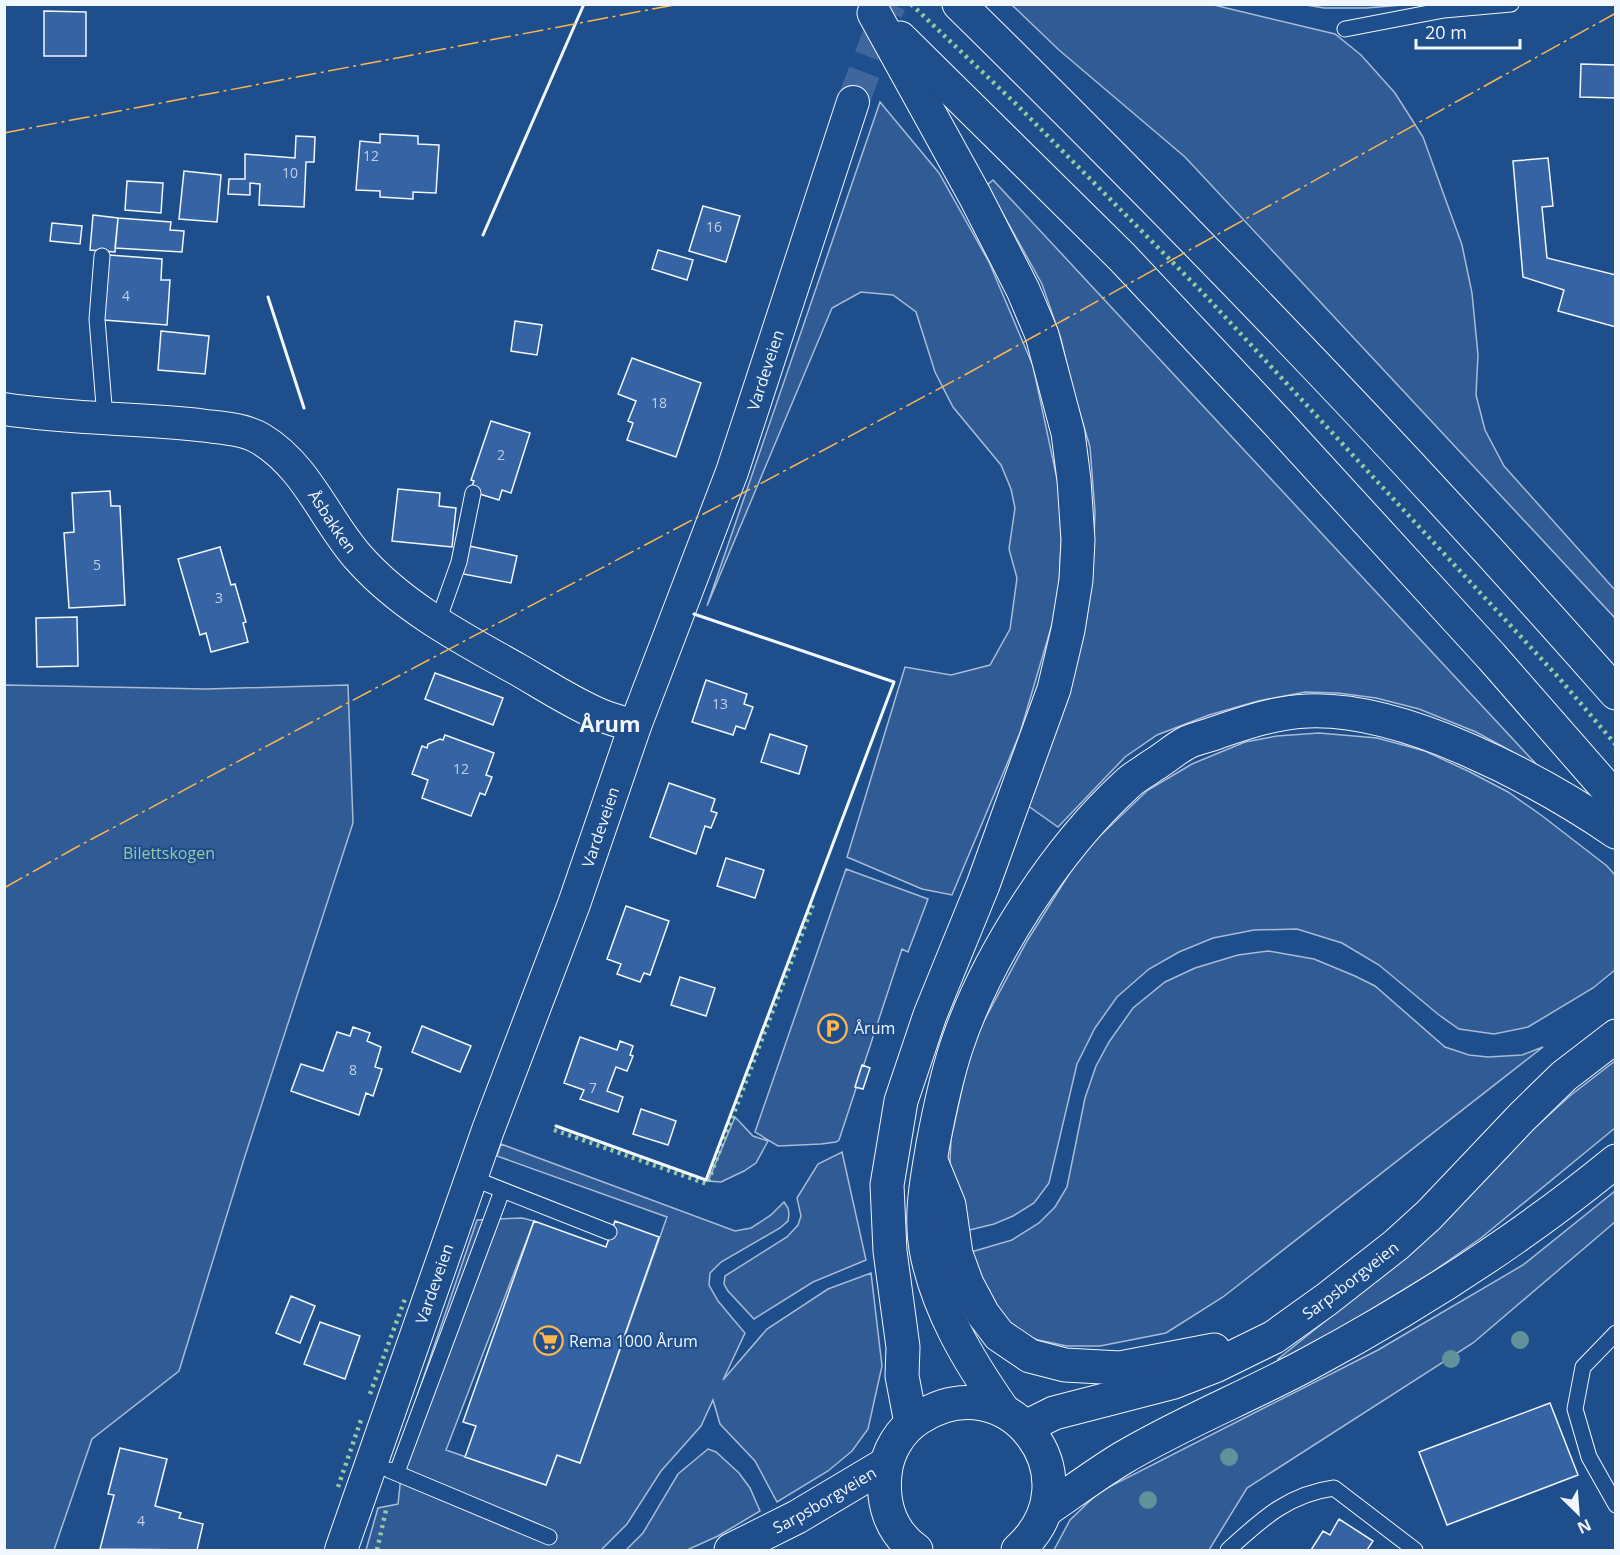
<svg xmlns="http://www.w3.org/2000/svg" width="1620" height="1555" viewBox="0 0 1620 1555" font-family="'Open Sans',sans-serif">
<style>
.built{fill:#305b95;stroke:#a8bbd7;stroke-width:1.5}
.building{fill:#3563a3;stroke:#f2f6ff;stroke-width:1.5}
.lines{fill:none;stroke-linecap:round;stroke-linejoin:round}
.street-tunnel{stroke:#3f679d;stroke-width:32;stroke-dasharray:32 16;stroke-linecap:butt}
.lane-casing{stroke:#f2f6ff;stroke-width:17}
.street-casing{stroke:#f2f6ff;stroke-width:34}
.highway-casing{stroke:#f2f6ff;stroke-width:35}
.lane{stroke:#1f4e8c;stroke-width:15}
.street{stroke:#1f4e8c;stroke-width:32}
.highway{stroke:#1f4e8c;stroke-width:33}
.hedge{stroke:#97c8a6;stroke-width:4.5;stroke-dasharray:3 4.5;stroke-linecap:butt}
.wall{stroke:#f2f6ff;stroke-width:3}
.power{stroke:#ffb74d;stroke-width:1.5;stroke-dasharray:21 4.5 3 4.5;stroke-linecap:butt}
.tree{fill:#61919a}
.labels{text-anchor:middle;stroke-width:4.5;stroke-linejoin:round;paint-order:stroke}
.number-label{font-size:14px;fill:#c3d1e8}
.street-label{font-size:16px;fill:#f2f6ff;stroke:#1f4e8c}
.park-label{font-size:16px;fill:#97c8a6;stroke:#1f4e8c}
.poi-label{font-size:16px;fill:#f2f6ff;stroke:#1f4e8c;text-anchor:start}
.district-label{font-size:22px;font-weight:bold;fill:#f2f6ff;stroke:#1f4e8c}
</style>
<rect width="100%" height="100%" fill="#1f4e8c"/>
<path class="built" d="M1012 5H1214L1335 34 1361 55 1395 93 1423 137 1462 245 1472 293 1478 355 1476 395 1485 430 1504 466 1615 590V618L1185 157 1059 50Z
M1306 5H1402L1367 8H1324Z
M880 102 939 173 989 262 1033 366 1063 507 1058 604 1020 733 952 895 922 889 847 857 905 667 951 675 990 665 1010 629 1017 578 1009 549 1015 508 1011 489 1001 465 953 407 935 372 916 312 893 295 861 292 832 308 707 606Z
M993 180 1537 765 1476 732 1419 709 1376 698 1338 693 1305 692 1258 701 1209 715 1157 735 1125 757 1058 827 1024 803 1065 703 1086 622 1093 568 1095 512 1090 447 1073 390 1061 339 1042 284 987 185Z
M5 685 206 689 348 685 353 823 244 1159 179 1371 92 1439 54 1550H5Z
M1319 733 1377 738 1425 751 1470 772 1508 792 1541 815 1607 866 1615 875V970L1593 988 1528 1027 1494 1034 1459 1029 1439 1015 1379 965 1342 943 1297 929 1254 930 1213 938 1179 952 1149 969 1117 997 1095 1028 1077 1064 1049 1183 1034 1203 1013 1216 994 1224 961 1232 950 1162 951 1139 972 1043 1027 941 1083 852 1148 790 1192 764 1245 742 1277 736Z
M846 869 928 899 908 952 902 949 839 1140 836 1142 821 1144 778 1146 755 1132Z
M1268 951 1314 959 1355 976 1375 986 1445 1047 1469 1055 1488 1057 1522 1055 1543 1047 1223 1297 1166 1333 1100 1346H1067L1038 1340 1011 1330 994 1314 971 1252 1012 1240 1039 1223 1055 1207 1067 1187 1085 1098 1096 1066 1109 1042 1133 1008 1165 982 1195 968 1238 955Z
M1615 1061V1128L1481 1238 1431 1273 1280 1365 1278 1359 1410 1253 1447 1220 1529 1133 1571 1095Z
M735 1117 753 1136 768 1141 756 1163 744 1171 721 1182 708 1181Z
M501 1144 735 1231 751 1228 771 1215 784 1202 788 1208 789 1214 788 1221 780 1228 721 1262 710 1273 709 1285 718 1301 745 1333 723 1380 767 1329 828 1289 871 1273 882 1366 868 1429 852 1451 828 1471 777 1502 755 1461 720 1424 713 1400 701 1426 661 1471 627 1524 601 1550H366L378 1508 398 1504 406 1429 477 1220 522 1218 534 1221 446 1450 546 1485 557 1455 580 1463 667 1217 497 1156Z
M842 1152 866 1260 813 1282 754 1319 728 1291 724 1284 725 1276 787 1237 798 1225 801 1216 797 1198 818 1164Z
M1615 1191V1222L1473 1343 1247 1488 1209 1550H1054L1070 1520 1099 1492 1378 1350 1523 1265Z
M708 1449 716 1452 739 1473 750 1488 760 1511 718 1536 687 1550H626L643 1533 678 1474Z"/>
<path class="building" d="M44 11 86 12V56H44Z
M1581 64 1616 65V98L1580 97Z
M380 134 418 136V144L439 145 436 193 413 192V199L380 197V191L356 190 360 141 380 143Z
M296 136 315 137 314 162H306L304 207 259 205 260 184 250 183V195L228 194 229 179H245V154L295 158Z
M1548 158 1553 206 1542 207 1547 258 1616 275V327L1558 311 1564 290 1523 277 1513 161Z
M184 171 221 175 217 222 179 219Z
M127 181 163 183 161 213 125 210Z
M703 206 740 216 726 262 689 251Z
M93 215 118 218 115 252 90 250Z
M118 218 171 222 170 230 184 231 182 252 115 248Z
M52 223 82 226 80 244 50 241Z
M658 250 693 260 687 280 652 269Z
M109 255 162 259 161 280H170L167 325 104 320Z
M515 321 542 325 537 355 511 351Z
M161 331 209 336 205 374 158 370Z
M632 358 701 383 676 457 627 440 633 423 628 421 636 401 618 394Z
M491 421 530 433 511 493 502 490 499 500 470 491 474 481 471 480Z
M398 489 440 493 439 506 456 508 452 547 392 541Z
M110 491 111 506H120L125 605 69 608 64 533 74 532 72 493Z
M469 546 517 556 511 583 463 574Z
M220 547 231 585 235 584 246 622 243 623 248 642 211 652 206 633 200 635 178 559Z
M77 617 78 666 37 667 36 618Z
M435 673 503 698 493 725 425 699Z
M706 680 747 694 744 704 753 707 745 729 736 726 733 735 692 722Z
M770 734 807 746 799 774 761 762Z
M445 735 494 753 486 775 492 777 485 795 480 793 471 816 422 798 428 780 412 774 422 746 427 748 428 744 440 739 443 740Z
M669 783 715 799 711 811 717 813 711 828 705 826 696 854 650 837Z
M726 858 764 870 755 898 717 886Z
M626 906 669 921 650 975 644 973 640 982 617 974 621 964 607 959Z
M680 977 715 988 706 1016 671 1005Z
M422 1026 471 1046 460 1072 412 1052Z
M353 1027 370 1033 367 1041 381 1047 375 1067 382 1069 373 1096 366 1093 359 1115 291 1091 301 1064 323 1071 337 1032 350 1036Z
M580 1037 617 1050 620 1041 633 1046 630 1055 633 1056 627 1071 616 1067 607 1091 623 1097 618 1112 580 1099 584 1090 564 1083Z
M862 1065 870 1068 863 1089 855 1087Z
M641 1109 676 1121 668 1145 633 1134Z
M534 1221 606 1247 615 1221 659 1237 580 1463 557 1455 546 1485 465 1457 476 1426 463 1422Z
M291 1296 315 1306 300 1343 276 1333Z
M320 1322 360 1336 345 1379 304 1364Z
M1550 1403 1578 1475 1447 1525 1419 1452Z
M120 1448 167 1459 155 1506 181 1513 179 1518 203 1524 197 1550 100 1549 114 1495 108 1494Z
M1339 1519 1373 1541 1367 1550H1311L1323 1531 1330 1535Z"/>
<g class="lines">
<path class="street-tunnel" d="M853 102 890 4"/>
<defs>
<path id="lane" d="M1345 29 1444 10 1511 4
M102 256 97 319 105 418
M437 624 459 562 473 493
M472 1178 609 1232
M1616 1333 1583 1367 1575 1409 1589 1457 1616 1505
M389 1470 549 1537
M397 1472 502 1191
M1228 1550C1261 1520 1288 1494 1334 1488L1415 1550"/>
<g id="street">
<path id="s1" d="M4 409C69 419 134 418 199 425 219 428 243 428 261 439 307 467 324 518 358 557 401 606 461 638 517 669 543 684 569 701 596 713 608 719 623 722 635 726"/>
<path id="s2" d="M341 1550 488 1130 574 904 635 726 732 472 853 102"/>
</g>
<g id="highway">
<path d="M959 4C1185 226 1406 454 1616 693"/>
<path d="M874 13 975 196 1023 290 1042 335 1068 433 1074 480 1078 540 1076 580 1068 630 1054 689 983 885 930 1015 901 1101 887 1185 890 1251 903 1347 902 1376 911 1423"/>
<path d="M900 38 1122 257 1278 423 1491 656 1616 799"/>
<path d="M931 1161 949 1205 956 1254 967 1284 983 1314 999 1335 1030 1356 1065 1365 1120 1368 1214 1350"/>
<path d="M1003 1410C969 1361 937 1309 926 1249 920 1214 927 1179 933 1144 939 1112 946 1079 956 1048 986 957 1056 849 1127 784 1134 777 1144 772 1152 766 1164 759 1176 748 1188 742 1197 738 1208 736 1218 732 1247 722 1277 712 1308 711 1404 707 1538 779 1616 832"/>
<path id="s3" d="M1026 1427 1054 1413 1174 1382 1215 1366 1274 1337 1327 1299 1396 1245 1429 1215 1522 1117 1564 1076 1616 1036"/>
<path d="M1046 1510C1071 1493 1095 1475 1121 1459 1181 1423 1247 1397 1308 1364 1416 1306 1521 1239 1616 1161"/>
<path id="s4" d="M731 1550 797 1517 886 1464"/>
<path d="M916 1550C891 1532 882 1504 885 1474 887 1452 900 1430 919 1418 1008 1360 1098 1479 1018 1550"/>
</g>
</defs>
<use href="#lane" class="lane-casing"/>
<use href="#street" class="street-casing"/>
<use href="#highway" class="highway-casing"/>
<use href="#lane" class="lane"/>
<use href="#street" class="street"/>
<use href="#highway" class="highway"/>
<path class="hedge" d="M911 4 1016 104 1202 292 1559 678 1616 745
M554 1130 707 1184 814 902
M370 1394 406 1296
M338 1487 361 1420
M377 1550 386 1510"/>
<path class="wall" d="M483 235 584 4
M268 297 304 408
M556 1126 706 1180 894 682 694 614"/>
<path class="power" d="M4 133 679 4
M4 888 75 848 961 377 1616 13"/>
</g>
<g class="tree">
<circle cx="1520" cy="1340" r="9"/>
<circle cx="1451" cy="1359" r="9"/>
<circle cx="1229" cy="1457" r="9"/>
<circle cx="1148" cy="1500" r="9"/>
</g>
<defs>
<symbol id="parking-ring" viewBox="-11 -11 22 22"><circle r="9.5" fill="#1f4e8c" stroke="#ffb74d" stroke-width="1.5"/><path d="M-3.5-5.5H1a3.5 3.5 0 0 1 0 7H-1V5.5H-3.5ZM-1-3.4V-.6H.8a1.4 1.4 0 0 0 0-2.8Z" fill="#ffb74d"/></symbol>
<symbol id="supermarket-ring" viewBox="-11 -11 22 22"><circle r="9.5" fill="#1f4e8c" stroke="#ffb74d" stroke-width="1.5"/><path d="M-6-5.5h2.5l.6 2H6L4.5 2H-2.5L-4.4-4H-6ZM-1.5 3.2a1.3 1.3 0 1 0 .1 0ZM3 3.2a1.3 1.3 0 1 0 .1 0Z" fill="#ffb74d"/></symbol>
</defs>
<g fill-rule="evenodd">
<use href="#parking-ring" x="816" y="1012" width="33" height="33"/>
<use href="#supermarket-ring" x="532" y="1324" width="33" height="33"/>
</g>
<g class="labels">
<g class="number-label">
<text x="371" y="161">12</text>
<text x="290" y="178">10</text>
<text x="714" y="232">16</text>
<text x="126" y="301">4</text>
<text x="659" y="408">18</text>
<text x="501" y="460">2</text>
<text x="97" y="570">5</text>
<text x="219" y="603">3</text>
<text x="720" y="709">13</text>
<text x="461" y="774">12</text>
<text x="353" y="1075">8</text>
<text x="593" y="1093">7</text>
<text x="141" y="1526">4</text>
</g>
<g class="street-label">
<text dy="6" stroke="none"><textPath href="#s2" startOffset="1254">Vardeveien</textPath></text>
<text dy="6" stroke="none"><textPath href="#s1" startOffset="370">Åsbakken</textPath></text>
<text dy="6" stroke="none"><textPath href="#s2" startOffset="768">Vardeveien</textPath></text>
<text dy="6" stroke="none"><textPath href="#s3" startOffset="360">Sarpsborgveien</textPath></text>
<text dy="6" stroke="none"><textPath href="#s2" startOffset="282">Vardeveien</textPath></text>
<text dy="6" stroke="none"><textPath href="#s4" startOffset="106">Sarpsborgveien</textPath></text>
</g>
<g class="park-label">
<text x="169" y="859">Bilettskogen</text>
</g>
<g class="poi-label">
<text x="854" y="1034">Årum</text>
<text x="569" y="1347">Rema 1000 Årum</text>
</g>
<g class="district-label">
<text x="610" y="732">Årum</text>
</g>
</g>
<rect width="1620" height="1555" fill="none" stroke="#f2f6ff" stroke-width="12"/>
<g transform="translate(1578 1513) rotate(155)" stroke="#1f4e8c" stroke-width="4.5" paint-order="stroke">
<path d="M0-4.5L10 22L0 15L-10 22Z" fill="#f2f6ff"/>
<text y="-9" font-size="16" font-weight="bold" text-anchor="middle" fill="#f2f6ff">N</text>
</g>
<path d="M1416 39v9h104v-9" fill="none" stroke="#f2f6ff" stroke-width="3"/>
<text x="1425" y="39" font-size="18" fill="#f2f6ff" stroke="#1f4e8c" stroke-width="4.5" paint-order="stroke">20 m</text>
</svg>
